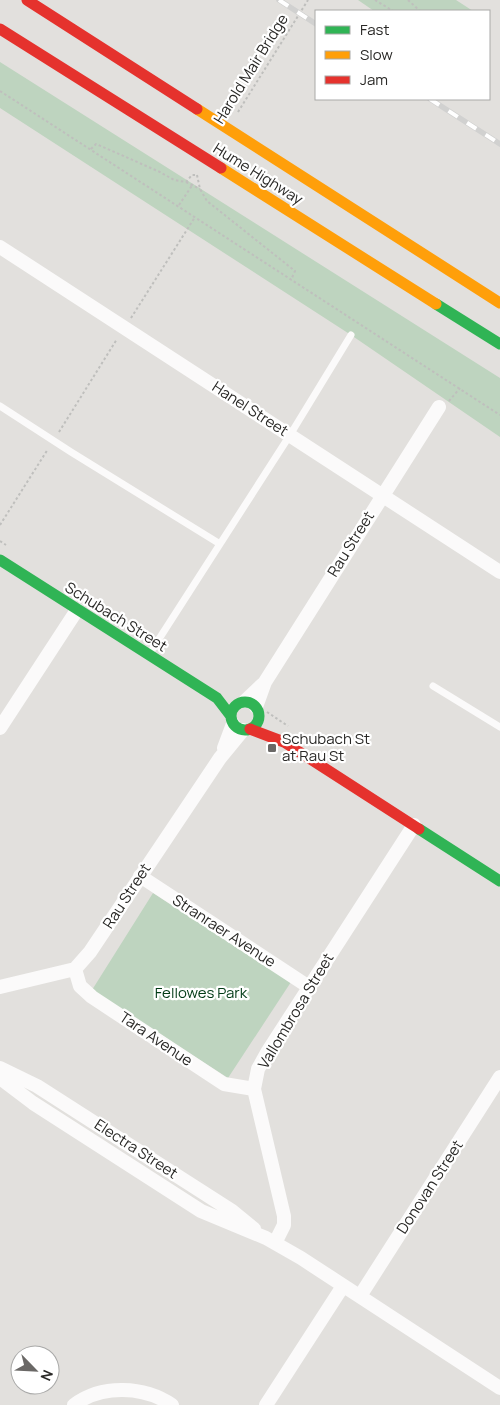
<svg xmlns="http://www.w3.org/2000/svg" width="500" height="1405" viewBox="0 0 500 1405" font-family="Manrope,sans-serif">
<style>
.green{fill:#bed4bf}
.lines{fill:none;stroke-linecap:round;stroke-linejoin:round}
.path{stroke:#bfbfbd;stroke-width:2;stroke-dasharray:2.5 2.5;stroke-linecap:butt}
.lane{stroke:#fbfafa;stroke-width:7}
.street{stroke:#fbfafa;stroke-width:14}
.fast{stroke:#30b455;stroke-width:11}
.slow{stroke:#ff9f0a;stroke-width:11}
.jam{stroke:#e5322d;stroke-width:11}
.rail-casing{stroke:#d1d1d0;stroke-width:5.5}
.rail{stroke:#fff;stroke-width:4;stroke-dasharray:11;stroke-linecap:butt}
.poi-dot{fill:#6a6866;stroke:#fff;stroke-width:2}
.labels{text-anchor:middle;stroke-width:4.5;stroke-linejoin:round;paint-order:stroke}
.street-label{font-size:15px;fill:#292826;stroke:#fff}
.poi-label{font-size:15px;fill:#292826;stroke:#fff;text-anchor:start}
.park-label{font-size:15px;fill:#013a15;stroke:#fff}
</style>
<rect width="100%" height="100%" fill="#e2e0dd"/>
<path class="green" d="M358 0H456L473 11H374Z
M0 62 500 378V437L351 335 0 108Z
M153 893 291 982 228 1078 92 990Z"/>
<g class="lines">
<path class="path" d="M375 0 393 11
M408 0 420 11
M0 91 500 415
M238 112 308 0
M91 149 96 144 160 172 174 180 186 182 192 175H195
M197 175 200 189 207 201 295 271 291 280
M186 182 200 189
M179 205 193 184
M131 318 195 217
M449 401 460 388
M59 432 117 339
M0 525 48 449
M0 541 6 545
M267 712 288 726"/>
<path class="lane" d="M0 406 71 452 220 544
M150 653 290 435 351 335
M433 686 500 727"/>
<path class="street" d="M0 247 500 572
M245 701 263 684
M256 707 265 682 439 407
M0 728 77 610
M224 748 233 724
M140 876 309 987
M75 969 80 986 92 997 224 1084 254 1089
M0 987 75 969 90 952 220 758 243 730
M0 1068 37 1086 232 1211 254 1229
M0 1078 33 1103 201 1211 266 1238 301 1258 500 1388
M275 1243 284 1225V1216L254 1089 258 1069 268 1051 414 825
M360 1296 500 1077
M74 1405C102 1384 144 1386 172 1405
M266 1405 343 1286"/>
<path class="fast" d="M436 304 500 344
M0 560 217 698 230 715
M231 716a14 14 0 1 1 28 0a14 14 0 1 1-28 0Z
M419 829 500 881"/>
<path class="slow" d="M197 109 500 303
M221 168 436 304"/>
<path class="jam" d="M27 0 197 109
M0 29 221 168
M250 729 284 742 419 829"/>
<defs>
<path id="rail" d="M279 0 316 24
M430 99 500 144"/>
</defs>
<use href="#rail" class="rail-casing"/>
<use href="#rail" class="rail"/>
</g>
<rect class="poi-dot" x="267" y="743" width="10" height="10" rx="2.5"/>
<g class="labels">
<g class="street-label">
<text transform="translate(251 69) rotate(-58)" y="5">Harold Mair Bridge</text>
<text transform="translate(258 174) rotate(32)" y="5">Hume Highway</text>
<text transform="translate(250 409) rotate(33)" y="5">Hanel Street</text>
<text transform="translate(351 544) rotate(-58)" y="5">Rau Street</text>
<text transform="translate(116 617) rotate(32)" y="5">Schubach Street</text>
<text transform="translate(127 896) rotate(-57)" y="5">Rau Street</text>
<text transform="translate(224 931) rotate(33)" y="5">Stranraer Avenue</text>
<text transform="translate(296 1011) rotate(-59)" y="5">Vallombrosa Street</text>
<text transform="translate(156 1039) rotate(34)" y="5">Tara Avenue</text>
<text transform="translate(136 1149) rotate(33)" y="5">Electra Street</text>
<text transform="translate(430 1187) rotate(-57)" y="5">Donovan Street</text>
</g>
<g class="poi-label">
<text x="282" y="744">Schubach St<tspan x="282" dy="17">at Rau St</tspan></text>
</g>
<g class="park-label">
<text x="201" y="998">Fellowes Park</text>
</g>
</g>
<rect x="315" y="10" width="175" height="90" fill="#ffffff" stroke="#a9a9a8"/>
<rect x="325" y="26" width="25" height="8" fill="#30b455" stroke="#a9a9a8"/>
<text x="360" y="35" font-size="15" fill="#292826">Fast</text>
<rect x="325" y="51" width="25" height="8" fill="#ff9f0a" stroke="#a9a9a8"/>
<text x="360" y="60" font-size="15" fill="#292826">Slow</text>
<rect x="325" y="76" width="25" height="8" fill="#e5322d" stroke="#a9a9a8"/>
<text x="360" y="85" font-size="15" fill="#292826">Jam</text>
<g transform="translate(35 1370) rotate(114)"><circle r="24" fill="#ffffff" stroke="#a9a9a8"/>
<path d="M0-4L9 19L0 12L-9 19Z" fill="#6a6866"/>
<text y="-8" font-size="14" font-weight="bold" text-anchor="middle" fill="#292826">N</text>
</g>
</svg>
